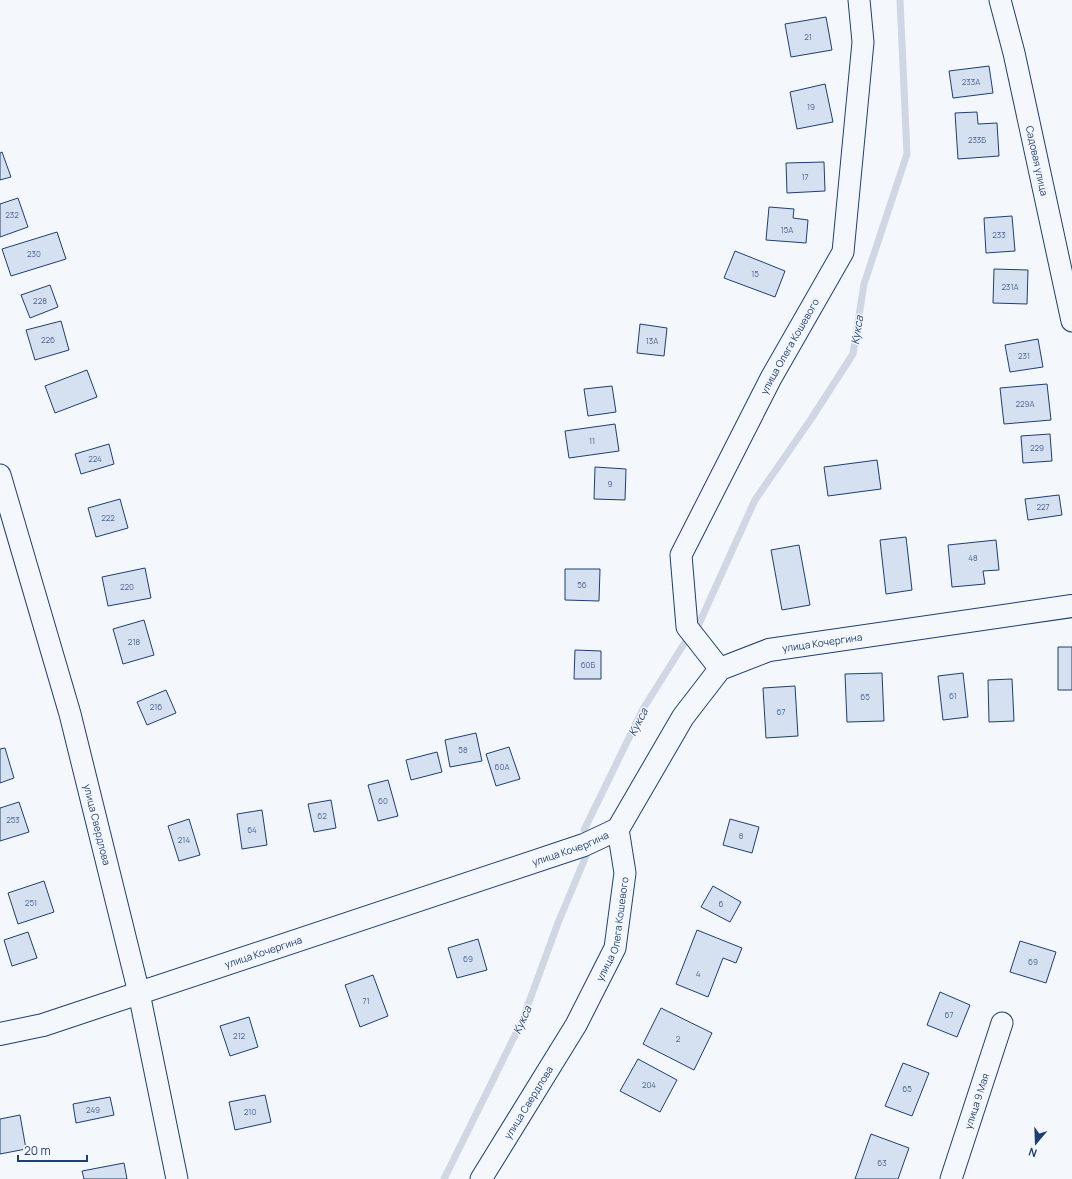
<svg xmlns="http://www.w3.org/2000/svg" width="1072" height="1179" viewBox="0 0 1072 1179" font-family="Manrope,sans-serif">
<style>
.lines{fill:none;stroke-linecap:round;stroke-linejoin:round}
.stream{stroke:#cfd7e4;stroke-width:7}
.building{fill:#d5e0f0;stroke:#1d3f73}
.minor-casing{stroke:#1d3f73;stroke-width:23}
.tertiary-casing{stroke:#1d3f73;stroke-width:24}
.minor{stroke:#f4f7fb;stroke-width:21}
.tertiary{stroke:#f4f7fb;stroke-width:22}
.labels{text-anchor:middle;stroke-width:3;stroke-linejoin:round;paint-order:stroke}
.number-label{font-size:8px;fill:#4b6792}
.street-label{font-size:10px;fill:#1d3f73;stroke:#f4f7fb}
.water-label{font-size:11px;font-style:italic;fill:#1d3f73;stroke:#f4f7fb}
</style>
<rect width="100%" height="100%" fill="#f4f7fb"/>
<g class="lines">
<path class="stream" d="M698 626 755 500 811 419 853 354 864 284 907 154 900 0
M584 830 643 709 687 639
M444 1179 522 1021 558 923 586 856"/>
</g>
<path class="building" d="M826 17 832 50 791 57 785 24Z
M989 66 993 93 953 98 949 71Z
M825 84 833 122 797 129 790 92Z
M977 112 978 124 997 123 999 156 958 159 955 113Z
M2 152 11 177 0 180V153Z
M824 162 825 191 787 193 786 163Z
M18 198 28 227 0 237V204Z
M769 207 794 209 793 218 808 220 806 243 766 240Z
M1012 216 1015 251 986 253 984 218Z
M57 232 66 259 11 276 2 249Z
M735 251 785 271 775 297 724 278Z
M994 269 1028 270 1027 304 993 303Z
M50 285 58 307 30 318 21 295Z
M61 321 69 350 35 360 26 330Z
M640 324 667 328 664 356 637 353Z
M1038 339 1043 367 1010 372 1005 345Z
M87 370 97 397 55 413 45 386Z
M1047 384 1051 420 1004 424 1000 388Z
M612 386 616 412 588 416 584 389Z
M615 424 619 451 569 458 565 431Z
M1050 434 1052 461 1023 463 1021 436Z
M109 444 114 464 81 474 75 454Z
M877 460 881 489 828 496 824 467Z
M595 467 626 469 625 500 594 499Z
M1059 495 1062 515 1028 520 1025 499Z
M120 499 128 528 96 537 88 508Z
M906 537 912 590 886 594 880 540Z
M996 540 999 570 983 571 985 584 952 587 948 545Z
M799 545 810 605 782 610 771 550Z
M145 568 151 598 108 606 102 577Z
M565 569H600L599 601 565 600Z
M144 620 154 655 123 664 113 629Z
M1058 647H1072V690H1058Z
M575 650 601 651V679H574Z
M882 673 884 721 847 722 845 674Z
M963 673 968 717 943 720 938 676Z
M1012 679 1014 721 989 722 988 680Z
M795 686 798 736 766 738 763 688Z
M166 690 176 713 147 725 137 702Z
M476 733 482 761 450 767 445 740Z
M509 747 520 779 496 786 486 754Z
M5 748 14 778 0 783V749Z
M437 752 442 772 411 780 406 760Z
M388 780 398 816 378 821 368 785Z
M331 800 336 828 314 832 308 804Z
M19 802 29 832 0 841V808Z
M262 810 267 845 242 849 237 814Z
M189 819 200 855 179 861 168 826Z
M730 819 759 827 752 853 723 845Z
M44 881 54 912 18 924 8 893Z
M713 886 741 902 730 922 701 907Z
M697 930 742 948 736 963 723 958 708 997 676 984Z
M28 932 37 958 12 966 4 940Z
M478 939 487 970 457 978 448 948Z
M1020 941 1056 952 1046 983 1010 972Z
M373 975 388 1016 360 1027 345 985Z
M940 992 970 1005 957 1037 927 1025Z
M661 1008 712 1033 694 1070 643 1044Z
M249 1017 258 1047 230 1056 220 1026Z
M638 1059 677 1080 660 1112 620 1091Z
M903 1063 929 1073 912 1116 885 1106Z
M265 1095 271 1122 235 1130 229 1102Z
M110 1097 114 1115 76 1123 73 1104Z
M20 1115 26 1149 0 1154V1119Z
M871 1134 909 1148 898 1179H855Z
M124 1163 127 1179H84L82 1171Z"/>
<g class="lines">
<defs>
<g id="minor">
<path id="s1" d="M1000 0 1014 53 1072 321"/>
<path id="s2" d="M0 475 70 714 139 993 177 1179"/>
<path id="s3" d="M720 669 687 627 681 555 771 378 843 252 863 42 859 0"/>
<path id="s4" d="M481 1179 576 1025 615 948 625 873 618 829"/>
<path id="s5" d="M951 1179 1002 1023"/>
</g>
<g id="tertiary">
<path id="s6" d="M0 1034 43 1025 584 845 618 829 683 717 720 669 769 650 1072 606"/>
</g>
</defs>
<use href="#minor" class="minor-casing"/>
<use href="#tertiary" class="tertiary-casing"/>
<use href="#minor" class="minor"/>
<use href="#tertiary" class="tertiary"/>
</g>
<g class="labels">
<g class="number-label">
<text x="808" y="40">21</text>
<text x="971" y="85">233А</text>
<text x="811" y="110">19</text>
<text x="977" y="143">233Б</text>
<text x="805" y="180">17</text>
<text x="12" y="218">232</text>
<text x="787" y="233">15А</text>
<text x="999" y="238">233</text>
<text x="34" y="257">230</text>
<text x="755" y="277">15</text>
<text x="1010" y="290">231А</text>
<text x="40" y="304">228</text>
<text x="48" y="343">226</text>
<text x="652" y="344">13А</text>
<text x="1024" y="359">231</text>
<text x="1025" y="407">229А</text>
<text x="592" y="444">11</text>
<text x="1037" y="451">229</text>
<text x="95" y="462">224</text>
<text x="610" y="487">9</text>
<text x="1043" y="510">227</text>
<text x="108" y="521">222</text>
<text x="973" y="561">48</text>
<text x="582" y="588">56</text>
<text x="127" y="590">220</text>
<text x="134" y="645">218</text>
<text x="588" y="668">60Б</text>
<text x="953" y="699">61</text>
<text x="865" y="700">65</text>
<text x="156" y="710">216</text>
<text x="781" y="715">67</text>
<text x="463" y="753">58</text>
<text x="502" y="770">60А</text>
<text x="383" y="804">60</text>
<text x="322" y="819">62</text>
<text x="13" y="823">253</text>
<text x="252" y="833">64</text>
<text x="741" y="839">8</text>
<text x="184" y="843">214</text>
<text x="31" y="906">251</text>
<text x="721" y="907">6</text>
<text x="468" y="962">69</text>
<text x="1033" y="965">69</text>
<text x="698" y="977">4</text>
<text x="366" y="1004">71</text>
<text x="949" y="1018">67</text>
<text x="239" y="1039">212</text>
<text x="678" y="1042">2</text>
<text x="649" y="1088">204</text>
<text x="907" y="1092">65</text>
<text x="93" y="1113">249</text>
<text x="250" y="1115">210</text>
<text x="882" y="1166">63</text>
</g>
<g class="street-label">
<text dy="4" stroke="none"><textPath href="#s1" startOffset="165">Садовая улица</textPath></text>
<text dy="4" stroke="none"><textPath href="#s3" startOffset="361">улица Олега Кошевого</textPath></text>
<text dy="4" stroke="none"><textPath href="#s6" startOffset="948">улица Кочергина</textPath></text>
<text dy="4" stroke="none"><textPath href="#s2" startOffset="363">улица Свердлова</textPath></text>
<text dy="4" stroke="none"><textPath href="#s6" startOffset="600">улица Кочергина</textPath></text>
<text dy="4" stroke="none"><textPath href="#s4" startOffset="285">улица Олега Кошевого</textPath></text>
<text dy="4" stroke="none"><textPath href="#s6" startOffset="276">улица Кочергина</textPath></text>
<text dy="4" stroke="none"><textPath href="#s5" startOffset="82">улица 9 Мая</textPath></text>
<text dy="4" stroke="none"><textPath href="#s4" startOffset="90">улица Свердлова</textPath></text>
</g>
<g class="water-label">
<text transform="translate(857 330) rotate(-81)" y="4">Кукса</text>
<text transform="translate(638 722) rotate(-63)" y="4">Кукса</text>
<text transform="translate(522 1020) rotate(-66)" y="4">Кукса</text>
</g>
</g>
<g transform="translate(1036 1143) rotate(199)" stroke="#f4f7fb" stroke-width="3" paint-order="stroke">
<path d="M0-3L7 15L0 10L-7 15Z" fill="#1d3f73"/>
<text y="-6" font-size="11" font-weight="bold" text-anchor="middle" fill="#1d3f73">N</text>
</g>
<path d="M18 1155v6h69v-6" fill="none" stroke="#1d3f73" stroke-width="2"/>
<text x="24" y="1155" font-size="12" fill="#1d3f73" stroke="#f4f7fb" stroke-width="3" paint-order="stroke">20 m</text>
</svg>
